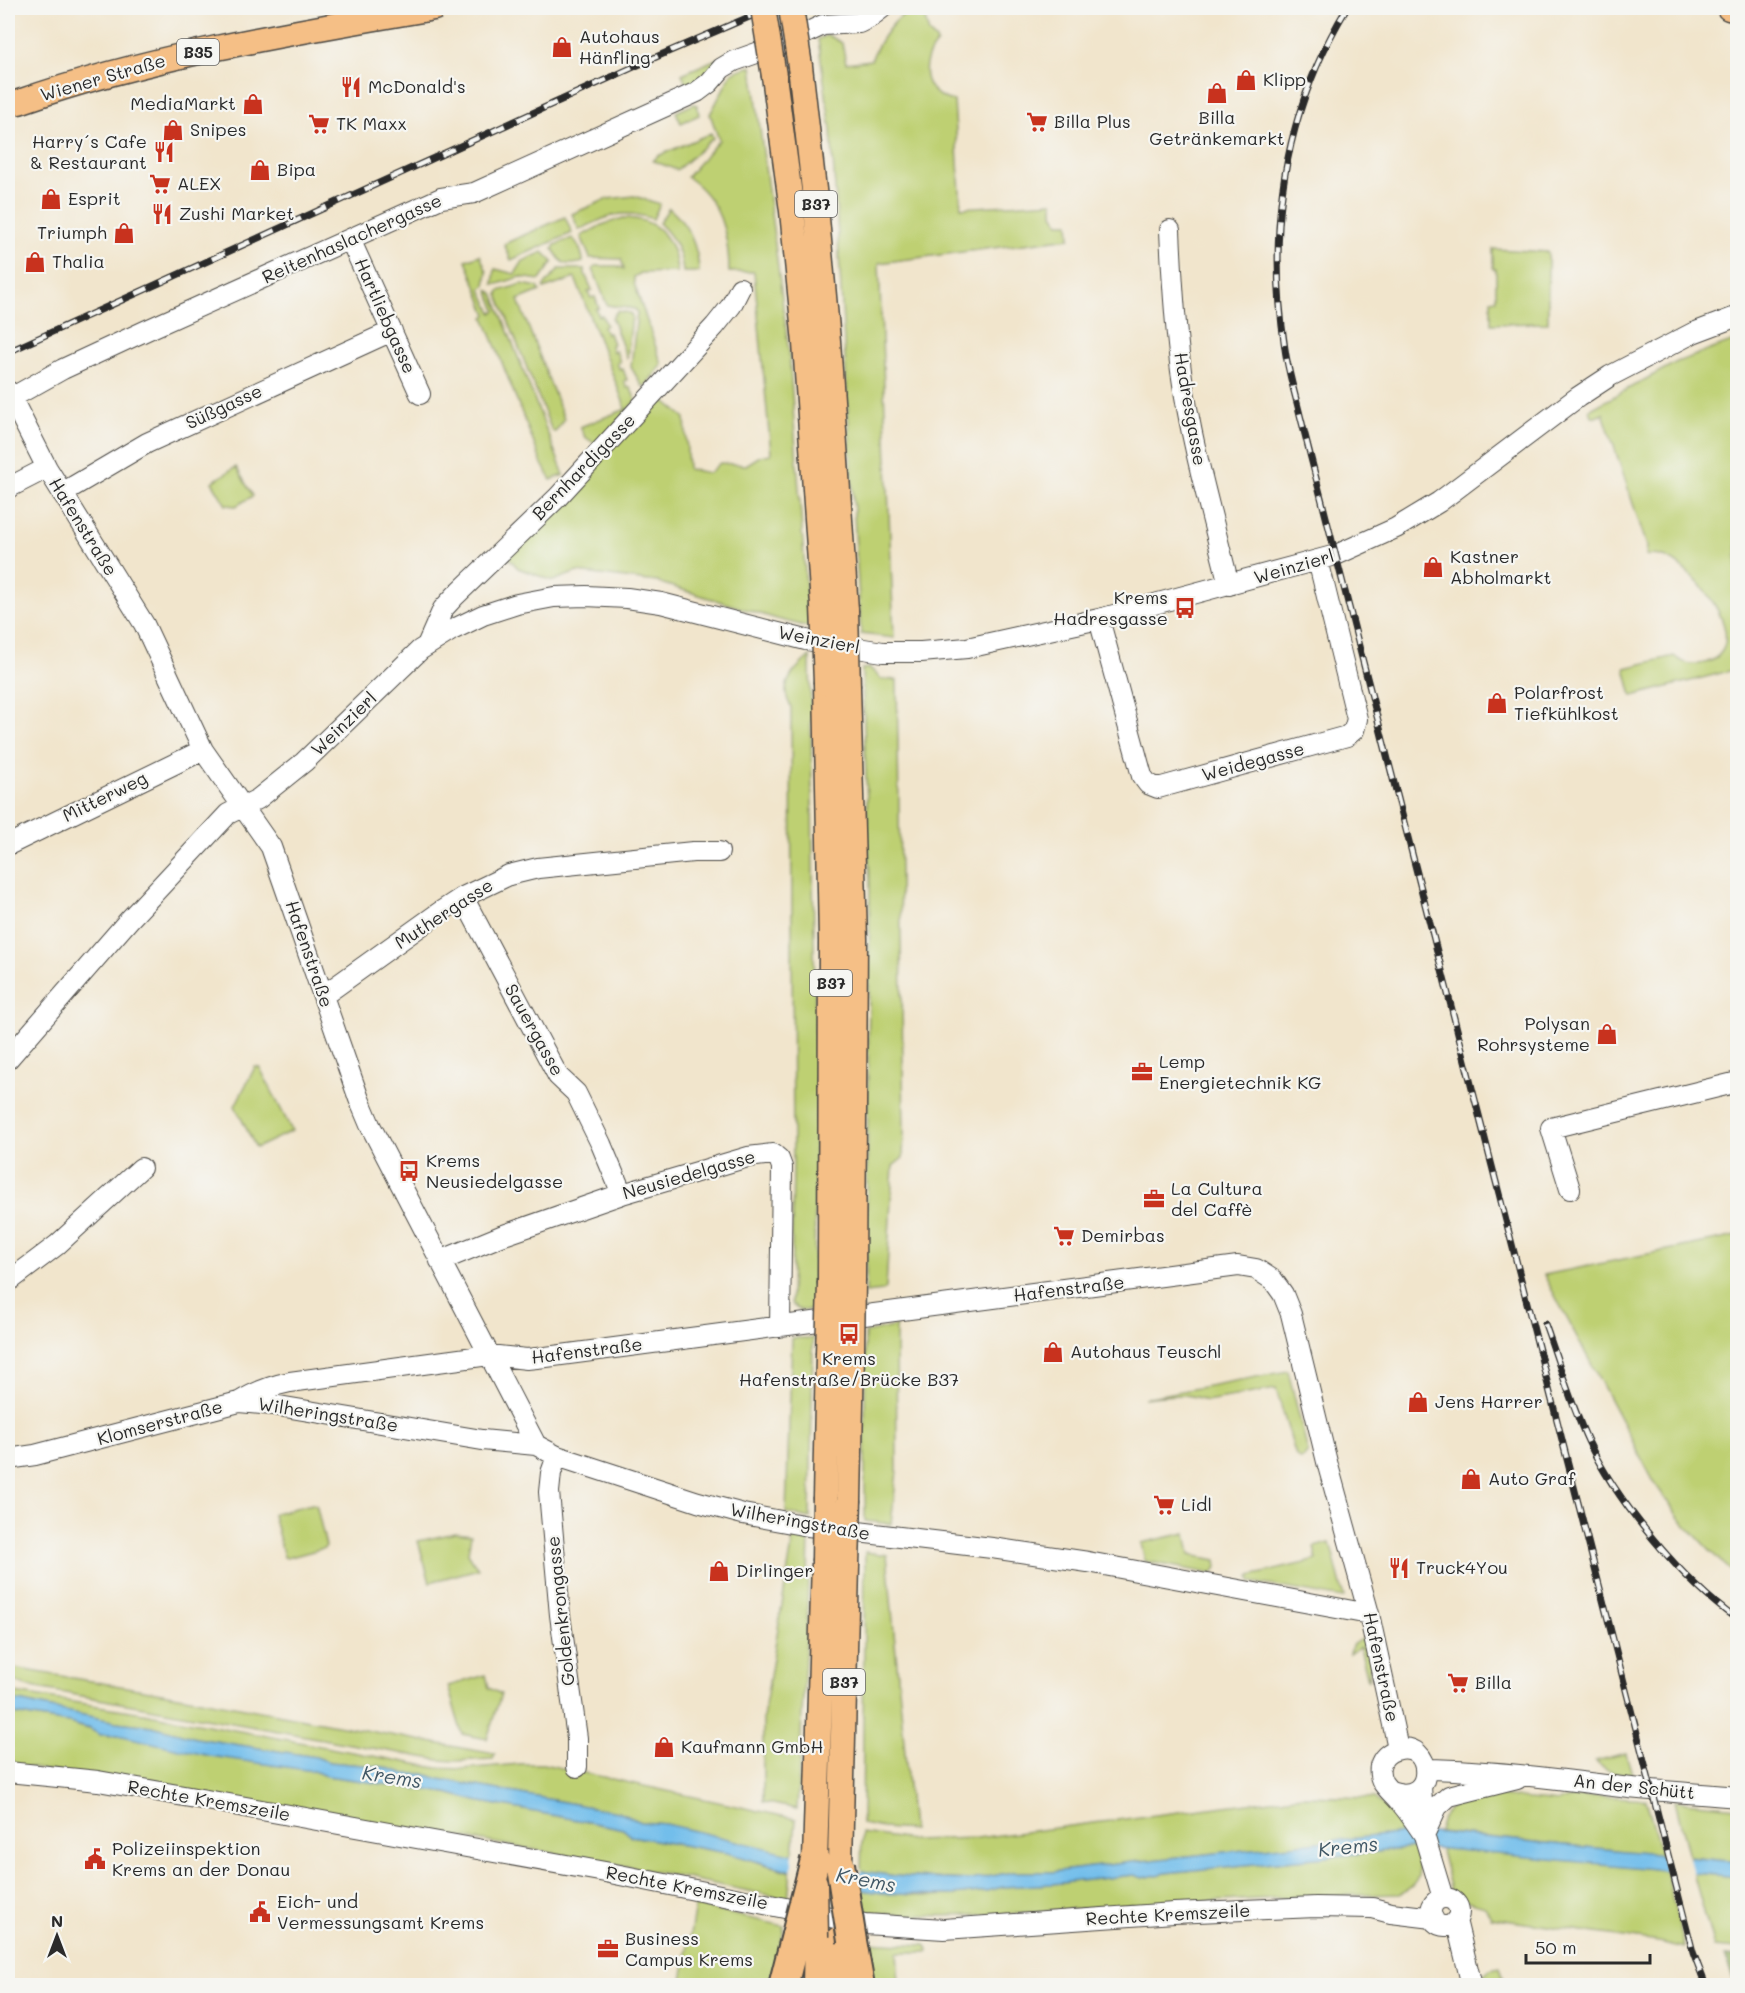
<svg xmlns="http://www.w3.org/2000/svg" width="1745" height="1993" viewBox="0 0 1745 1993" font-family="Mali,sans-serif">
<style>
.green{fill:#bed072;stroke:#747e4e;stroke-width:1.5}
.forest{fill:#96b264;stroke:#606e48;stroke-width:1.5}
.water{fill:#72beeb;stroke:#4e748b;stroke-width:1.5}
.pier{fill:#f1e5cc}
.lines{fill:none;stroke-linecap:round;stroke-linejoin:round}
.minor-casing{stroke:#494743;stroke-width:22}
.major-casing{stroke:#494743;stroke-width:27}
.highway-casing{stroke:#494743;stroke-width:32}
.minor{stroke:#fff;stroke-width:20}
.major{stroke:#f5bf86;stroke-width:24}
.highway{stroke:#f5bf86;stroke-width:28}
.rail-casing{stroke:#2b2b2b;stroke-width:7}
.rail{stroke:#f6f6f2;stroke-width:4.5;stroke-dasharray:14;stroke-linecap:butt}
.major-bridge-casing{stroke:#494743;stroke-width:27;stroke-linecap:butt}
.highway-bridge-casing{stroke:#494743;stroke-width:32;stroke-linecap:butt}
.major-bridge{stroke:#f5bf86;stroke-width:24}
.highway-bridge{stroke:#f5bf86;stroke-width:28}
.labels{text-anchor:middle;stroke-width:4.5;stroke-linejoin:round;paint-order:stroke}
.shield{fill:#f6f6f2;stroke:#686867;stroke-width:1.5}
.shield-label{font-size:16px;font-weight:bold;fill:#2b2b2b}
.poi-label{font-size:18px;fill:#2b2b2b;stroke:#f6f6f2;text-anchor:start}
.street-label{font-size:18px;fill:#2b2b2b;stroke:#f6f6f2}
.water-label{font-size:20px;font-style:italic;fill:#405765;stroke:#f6f6f2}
</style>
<rect width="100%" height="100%" fill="#f6f6f2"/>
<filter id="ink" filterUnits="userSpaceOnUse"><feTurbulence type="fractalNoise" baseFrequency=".0167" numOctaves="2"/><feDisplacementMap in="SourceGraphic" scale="12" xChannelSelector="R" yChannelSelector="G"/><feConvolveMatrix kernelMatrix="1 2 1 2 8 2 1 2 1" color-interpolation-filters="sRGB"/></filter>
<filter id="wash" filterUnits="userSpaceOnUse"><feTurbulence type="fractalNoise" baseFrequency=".008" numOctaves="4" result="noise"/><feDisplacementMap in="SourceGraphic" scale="24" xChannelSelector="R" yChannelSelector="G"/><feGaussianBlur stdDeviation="1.35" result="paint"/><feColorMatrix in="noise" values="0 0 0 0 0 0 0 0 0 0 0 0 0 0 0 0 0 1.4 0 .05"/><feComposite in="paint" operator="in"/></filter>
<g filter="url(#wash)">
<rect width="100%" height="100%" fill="#f1e5cc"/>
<path class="green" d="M913 8H922L929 33 936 40 937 43C917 65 923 96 954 101L961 208 1053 202V214L1059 223H1069L1070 238 879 263 894 638 861 634 836 203 831 130 818 39 828 35 842 43 846 63 871 60C880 39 892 20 913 8Z
M719 58 703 77 688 87 682 74Z
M752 66 789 353 809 627 777 619 657 582 577 572 553 581 518 568 506 555 660 397 685 418 688 469 709 473 720 463 746 465 760 456 771 454 754 272H729C729 234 720 199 687 177L719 140 710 114C714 108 730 75 732 73 737 70 746 68 752 66Z
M694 104 697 105 699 115 681 123 676 112Z
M711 133 713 138 677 170 653 161 658 156Z
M634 196 660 204 653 219C622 208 607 216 579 230L572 214 607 199Z
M669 208C689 225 698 246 699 272H683C681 251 674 237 659 223Z
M565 217 572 233 511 260 504 244Z
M623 218C658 218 675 239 677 272L641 273 634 277V283L662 365 645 386H642L631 367 637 313 635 309 607 305 593 269 596 266H617L624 269 621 259 590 258 581 236 602 225Z
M572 238C578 242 583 255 583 262 564 267 562 264 553 249L555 245Z
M1493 249 1548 252V323L1491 324V300L1496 299V269H1493Z
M543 252 553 262 540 280 520 277 498 284H493L495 269 515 274 523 261Z
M480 255 487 272 485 286 481 289 492 313 496 311 488 290 493 293 564 475 551 480 542 464 484 317 487 315 466 260Z
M559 269H585V274L592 290 588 292 591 298 595 297 599 308 596 309 599 316 602 315 606 325 603 327 606 334 609 333 613 344 611 345 613 352 616 351 620 362 617 363 620 370 623 369 627 380 624 381 627 388 630 387 636 400 597 445 585 437 580 427 626 409 575 278 544 289V286Z
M522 284 538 287 540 291 518 300 564 419 555 432 552 431 498 295 499 291Z
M617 311 630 313 632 316 627 359 612 318Z
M1737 340V669L1632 696 1625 668 1674 656C1682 663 1689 665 1699 664 1709 663 1717 659 1722 651 1739 622 1690 566 1664 557 1658 555 1652 555 1646 556L1647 546 1603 413 1593 417 1589 410 1677 362Z
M236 467 253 496 236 506 226 505 212 482Z
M810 656 816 1085 814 1284V1306C806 1313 798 1311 791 1304L793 1164 791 707C789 703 786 697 786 693 785 677 800 665 810 656Z
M870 668 881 679 897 680 904 1131 903 1158 893 1166 886 1288 883 1291 866 1293 870 884 862 669Z
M255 1067 260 1068 292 1131 256 1148 235 1106Z
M1737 1236H1738L1737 1576 1713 1554 1679 1518 1654 1482 1544 1275Z
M896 1326 897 1471 891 1524 865 1521V1333Z
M792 1338H813L810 1518 786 1513Z
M1288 1371 1308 1452 1303 1458 1299 1459 1296 1456 1276 1389 1206 1401C1187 1391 1165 1396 1144 1398Z
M312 1504 316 1505 317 1508 326 1546 324 1548 287 1558 284 1557 273 1515 275 1513Z
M455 1533 471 1535 468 1553 478 1569 430 1582 418 1541Z
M794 1533 809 1536 807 1622 797 1809 763 1802V1718Z
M1186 1533 1190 1555 1216 1560 1217 1567 1213 1574 1145 1561 1141 1543Z
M1330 1543 1344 1597 1343 1598 1251 1582 1250 1576 1317 1560 1314 1547Z
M865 1552 887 1555 912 1830 883 1828 862 1824Z
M1361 1639 1365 1641C1372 1652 1371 1668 1368 1680L1360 1647 1350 1654 1352 1645Z
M8 1667 173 1695 495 1754 493 1759 455 1761 439 1760 26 1686 8 1679Z
M486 1675 489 1688 501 1694 487 1739 462 1734 448 1686Z
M8 1692 143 1713 437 1768 463 1769 520 1764H543L796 1819 793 1855 666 1824 641 1822 618 1812 439 1779 425 1774H406L384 1767 329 1762 316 1757 196 1738 152 1726 116 1722 23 1702 8 1700Z
M8 1713 69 1723 110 1736 118 1735 313 1771 327 1776 447 1793 476 1801 615 1827 623 1829 631 1836 727 1853 791 1872 788 1899 606 1862 454 1836 8 1764Z
M1626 1753 1632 1774C1618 1774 1604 1771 1595 1761Z
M1303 1796 1374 1798 1400 1819 1408 1833 1132 1862 1052 1872H1013L971 1880 895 1876 861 1871 862 1833 912 1840 977 1838Z
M1499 1796 1559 1802C1572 1792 1628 1798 1646 1799L1661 1855 1439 1832C1441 1800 1471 1797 1499 1796Z
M1675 1801 1737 1807V1862L1689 1857Z
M1440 1847 1665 1870 1685 1948 1659 1942 1491 1918 1485 1906 1462 1899 1452 1894Z
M1414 1848C1420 1871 1424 1882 1400 1894L1293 1897 1132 1906V1904C1042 1911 952 1922 862 1911L861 1890 920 1896 954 1895 986 1891 1003 1887 1052 1884 1134 1875 1143 1878 1165 1873Z
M1693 1873 1737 1877V1949L1714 1947Z
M695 1906 784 1926 774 1985 681 1986Z
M864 1942 925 1945 927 1947 928 1952H897L899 1985H868Z
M1500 1967 1505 1985H1486L1483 1975 1490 1969Z"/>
<path class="forest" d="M1724 1956 1737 1957V1985H1736Z"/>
<path class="water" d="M8 1700 23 1702 116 1722 152 1726 196 1738 316 1757 329 1762 384 1767 406 1774H425L439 1779 618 1812 641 1822 666 1824 861 1871 895 1876 943 1879 971 1880 1013 1872H1052L1132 1862 1423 1831 1737 1862V1877L1424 1847 1165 1873 1143 1878 1134 1875 1052 1884 1003 1887 986 1891 954 1895 889 1894 861 1890 727 1853 631 1836 623 1829 615 1827 476 1801 447 1793 327 1776 313 1771 210 1756 118 1735H100L90 1729 69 1723 8 1713Z"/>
<path class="pier" d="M793 1852 861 1868V1893L791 1875Z
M1661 1852 1688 1854 1694 1876 1666 1873Z"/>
</g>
<g filter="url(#ink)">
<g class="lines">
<defs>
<path id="minor" d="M1170 230C1172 277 1175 324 1181 371 1191 443 1212 515 1229 585
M350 239 420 394
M8 391 47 468 144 624 203 750 271 847 359 1099 370 1125 536 1445
M11 398 63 369 147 330 441 198 474 193 697 92 709 83 722 68 734 61 785 43 823 25 859 23 869 18 882 8
M8 488 47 468
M62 493 147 443 392 331
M1099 619 1142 776 1148 784 1158 788 1347 736 1354 730 1357 719 1318 560
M428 643 443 609 455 596 558 497 715 326 731 306 740 288
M8 845 203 750
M463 897 558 1076 576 1093 601 1144 622 1194
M324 995 440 912 463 897 509 875 538 868 693 852H719
M8 1059 129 920 228 814 258 799 304 762 420 650 452 630 483 615 517 604 554 597 586 596 627 598 661 603 806 640 883 652H921L967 648 1099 619 1336 555 1396 528 1439 502 1578 397 1610 376 1693 333 1738 316
M1570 1189 1551 1128 1738 1082
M440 1261 501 1236 622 1194 748 1157 773 1154 779 1159 782 1167 780 1327
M8 1282 57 1245 141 1168
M239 1402 273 1405 482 1440 536 1445 557 1456 698 1502 743 1514 808 1526 992 1548 1088 1562 1369 1614
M557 1456 551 1473 549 1492 560 1615 577 1738V1767
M8 1459 35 1455 239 1402C255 1392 270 1386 290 1382L489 1355 527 1359 546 1357 1238 1266 1256 1269 1273 1280 1283 1294 1291 1314 1327 1462 1369 1614 1398 1748
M1426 1769C1486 1770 1545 1777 1605 1785 1649 1791 1693 1793 1738 1797
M8 1772 98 1781 201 1799 605 1872 865 1924 944 1929 1174 1913 1316 1907 1372 1908 1391 1913 1433 1918
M1421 1786 1424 1835 1443 1898
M1390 1791C1439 1808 1433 1737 1396 1750 1389 1752 1382 1758 1380 1766 1379 1772 1380 1778 1383 1783 1388 1790 1394 1795 1399 1801 1408 1811 1416 1823 1424 1835
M1424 1835 1437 1807 1449 1796 1517 1779
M1431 1912a14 14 0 1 1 28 0a14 14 0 1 1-28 0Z
M1456 1920 1472 1986"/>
<path id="major" d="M1729 8 1738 10
M800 66 816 207 828 341 846 610
M774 76 792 211 805 343 823 606
M19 102C154 55 294 32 434 8
M826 683 831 940 830 1282
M848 687 855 939 853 1279
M825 1497 828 1355
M849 1500 852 1352
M815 1860 824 1561
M840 1864 847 1565
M815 1986 816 1937
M837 1986 838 1939"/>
<path id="highway" d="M852 1941 860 1986
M783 1986 796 1935"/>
</defs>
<use href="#minor" class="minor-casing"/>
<use href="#major" class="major-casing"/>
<use href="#highway" class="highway-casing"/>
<use href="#minor" class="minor"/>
<use href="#major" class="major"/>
<use href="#highway" class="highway"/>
<defs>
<path id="rail" d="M1347 8C1283 113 1267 229 1285 349 1288 371 1295 394 1300 415 1309 451 1318 486 1327 521L1693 1952 1706 1986
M8 352 649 60 770 8
M1545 1324C1559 1363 1571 1404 1588 1441 1617 1502 1682 1581 1738 1620"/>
</defs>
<use href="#rail" class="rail-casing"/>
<use href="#rail" class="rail"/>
<defs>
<path id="major-bridge" d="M763 8 774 76
M791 8 800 66
M823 606 826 683
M846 610 848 687
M852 1352 853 1279
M828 1355 830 1282
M824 1561 825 1497
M847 1565 849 1500
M815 1883 816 1937"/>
<path id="highway-bridge" d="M840 1864 852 1941
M796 1935 815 1860"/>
</defs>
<use href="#major-bridge" class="major-bridge-casing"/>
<use href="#highway-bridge" class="highway-bridge-casing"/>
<use href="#major-bridge" class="major-bridge"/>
<use href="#highway-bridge" class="highway-bridge"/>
</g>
</g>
<defs>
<symbol id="shop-bare" viewBox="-9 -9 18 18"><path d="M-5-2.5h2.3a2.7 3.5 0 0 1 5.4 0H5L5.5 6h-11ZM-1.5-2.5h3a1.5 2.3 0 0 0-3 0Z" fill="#c8321e" stroke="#f6f6f2" stroke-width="2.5" paint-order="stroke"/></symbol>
<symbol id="restaurant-bare" viewBox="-9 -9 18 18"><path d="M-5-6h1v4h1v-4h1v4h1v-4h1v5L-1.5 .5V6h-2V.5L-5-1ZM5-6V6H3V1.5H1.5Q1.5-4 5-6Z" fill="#c8321e" stroke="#f6f6f2" stroke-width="2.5" paint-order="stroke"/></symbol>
<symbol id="supermarket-bare" viewBox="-9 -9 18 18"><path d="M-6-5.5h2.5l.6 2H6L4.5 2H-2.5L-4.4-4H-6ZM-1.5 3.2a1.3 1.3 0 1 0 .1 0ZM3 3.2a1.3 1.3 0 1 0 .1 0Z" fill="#c8321e" stroke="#f6f6f2" stroke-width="2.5" paint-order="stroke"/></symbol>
<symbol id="bus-bare" viewBox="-9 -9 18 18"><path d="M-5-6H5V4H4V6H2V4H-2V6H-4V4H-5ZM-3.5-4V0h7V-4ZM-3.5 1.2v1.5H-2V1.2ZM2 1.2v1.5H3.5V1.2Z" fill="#c8321e" stroke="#f6f6f2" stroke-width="2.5" paint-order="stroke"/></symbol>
<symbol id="office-bare" viewBox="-9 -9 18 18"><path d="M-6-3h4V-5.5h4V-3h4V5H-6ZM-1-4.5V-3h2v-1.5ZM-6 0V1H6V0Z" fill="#c8321e" stroke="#f6f6f2" stroke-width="2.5" paint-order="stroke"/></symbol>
<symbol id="civic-bare" viewBox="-9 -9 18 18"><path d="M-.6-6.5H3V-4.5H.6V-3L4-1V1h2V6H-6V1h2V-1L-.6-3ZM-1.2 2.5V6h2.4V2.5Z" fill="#c8321e" stroke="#f6f6f2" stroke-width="2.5" paint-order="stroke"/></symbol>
</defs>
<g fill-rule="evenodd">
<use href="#shop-bare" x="547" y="32" width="30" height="30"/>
<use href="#shop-bare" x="1231" y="65" width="30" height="30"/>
<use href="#restaurant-bare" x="336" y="72" width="30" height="30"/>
<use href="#shop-bare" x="1202" y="78" width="30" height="30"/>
<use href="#shop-bare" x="238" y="89" width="30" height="30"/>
<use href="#supermarket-bare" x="1022" y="107" width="30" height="30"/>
<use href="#supermarket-bare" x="304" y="109" width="30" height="30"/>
<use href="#shop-bare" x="158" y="115" width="30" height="30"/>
<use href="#restaurant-bare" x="149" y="137" width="30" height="30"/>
<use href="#shop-bare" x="245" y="155" width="30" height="30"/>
<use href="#supermarket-bare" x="145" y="169" width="30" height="30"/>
<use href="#shop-bare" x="36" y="184" width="30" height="30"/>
<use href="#restaurant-bare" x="147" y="199" width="30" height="30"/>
<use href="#shop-bare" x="109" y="218" width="30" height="30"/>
<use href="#shop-bare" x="20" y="247" width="30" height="30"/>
<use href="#shop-bare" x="1418" y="552" width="30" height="30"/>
<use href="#bus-bare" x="1170" y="593" width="30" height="30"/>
<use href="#shop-bare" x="1482" y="688" width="30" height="30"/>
<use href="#shop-bare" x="1592" y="1019" width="30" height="30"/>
<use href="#office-bare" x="1127" y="1057" width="30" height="30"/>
<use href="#bus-bare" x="394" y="1156" width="30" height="30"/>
<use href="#office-bare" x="1139" y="1184" width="30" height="30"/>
<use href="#supermarket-bare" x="1049" y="1221" width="30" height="30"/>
<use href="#bus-bare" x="834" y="1319" width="30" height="30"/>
<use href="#shop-bare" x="1038" y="1337" width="30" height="30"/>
<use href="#shop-bare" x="1403" y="1387" width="30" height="30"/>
<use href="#shop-bare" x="1456" y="1464" width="30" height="30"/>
<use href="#supermarket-bare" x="1149" y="1490" width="30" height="30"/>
<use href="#restaurant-bare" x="1384" y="1553" width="30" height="30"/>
<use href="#shop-bare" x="704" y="1556" width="30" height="30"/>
<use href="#supermarket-bare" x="1443" y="1668" width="30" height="30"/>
<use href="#shop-bare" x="649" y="1732" width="30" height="30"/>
<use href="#civic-bare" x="80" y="1844" width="30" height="30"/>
<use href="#civic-bare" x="245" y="1897" width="30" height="30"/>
<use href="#office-bare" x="593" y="1934" width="30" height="30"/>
</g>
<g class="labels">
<g class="shield">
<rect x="177" y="39" width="42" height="26" rx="4.5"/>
<rect x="795" y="191" width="42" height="26" rx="4.5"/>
<rect x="810" y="970" width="42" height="26" rx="4.5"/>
<rect x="823" y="1669" width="42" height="26" rx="4.5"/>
</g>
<g class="shield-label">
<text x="198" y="58">B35</text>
<text x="816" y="210">B37</text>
<text x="831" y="989">B37</text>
<text x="844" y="1688">B37</text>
</g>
<g class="poi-label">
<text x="579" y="43">Autohaus<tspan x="579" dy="21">Hänfling</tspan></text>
<text x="1263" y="86">Klipp</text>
<text x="368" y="93">McDonald's</text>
<text x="236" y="110" text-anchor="end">MediaMarkt</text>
<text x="1217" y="124" text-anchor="middle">Billa<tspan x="1217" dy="21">Getränkemarkt</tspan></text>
<text x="1054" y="128">Billa Plus</text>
<text x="336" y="130">TK Maxx</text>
<text x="190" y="136">Snipes</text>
<text x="147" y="148" text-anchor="end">Harry´s Cafe<tspan x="147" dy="21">&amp; Restaurant</tspan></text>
<text x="277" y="176">Bipa</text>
<text x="177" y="190">ALEX</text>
<text x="68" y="205">Esprit</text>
<text x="179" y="220">Zushi Market</text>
<text x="107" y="239" text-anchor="end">Triumph</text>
<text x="52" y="268">Thalia</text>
<text x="1450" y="563">Kastner<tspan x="1450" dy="21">Abholmarkt</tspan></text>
<text x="1168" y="604" text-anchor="end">Krems<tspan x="1168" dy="21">Hadresgasse</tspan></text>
<text x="1514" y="699">Polarfrost<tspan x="1514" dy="21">Tiefkühlkost</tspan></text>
<text x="1590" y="1030" text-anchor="end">Polysan<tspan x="1590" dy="21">Rohrsysteme</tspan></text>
<text x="1159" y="1068">Lemp<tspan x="1159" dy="21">Energietechnik KG</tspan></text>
<text x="426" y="1167">Krems<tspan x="426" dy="21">Neusiedelgasse</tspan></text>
<text x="1171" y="1195">La Cultura<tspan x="1171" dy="21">del Caffè</tspan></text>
<text x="1081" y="1242">Demirbas</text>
<text x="1070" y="1358">Autohaus Teuschl</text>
<text x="849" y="1365" text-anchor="middle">Krems<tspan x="849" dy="21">Hafenstraße/Brücke B37</tspan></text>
<text x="1435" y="1408">Jens Harrer</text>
<text x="1488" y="1485">Auto Graf</text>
<text x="1181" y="1511">Lidl</text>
<text x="1416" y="1574">Truck4You</text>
<text x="736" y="1577">Dirlinger</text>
<text x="1475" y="1689">Billa</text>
<text x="681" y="1753">Kaufmann GmbH</text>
<text x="112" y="1855">Polizeiinspektion<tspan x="112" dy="21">Krems an der Donau</tspan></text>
<text x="277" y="1908">Eich- und<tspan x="277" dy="21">Vermessungsamt Krems</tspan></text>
<text x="625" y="1945">Business<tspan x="625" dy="21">Campus Krems</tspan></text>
</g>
<g class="street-label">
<text transform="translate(103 78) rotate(-16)" y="6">Wiener Straße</text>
<text transform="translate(352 239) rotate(-24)" y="6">Reitenhaslachergasse</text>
<text transform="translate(385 316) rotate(66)" y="6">Hartliebgasse</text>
<text transform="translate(224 407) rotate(-25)" y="6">Süßgasse</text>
<text transform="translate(1190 409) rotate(80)" y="6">Hadresgasse</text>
<text transform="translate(584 467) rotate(-46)" y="6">Bernhardigasse</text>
<text transform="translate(83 527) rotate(58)" y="6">Hafenstraße</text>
<text transform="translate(1294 567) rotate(-16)" y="6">Weinzierl</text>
<text transform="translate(819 640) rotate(11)" y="6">Weinzierl</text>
<text transform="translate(344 724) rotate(-44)" y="6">Weinzierl</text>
<text transform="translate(1253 762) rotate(-15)" y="6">Weidegasse</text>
<text transform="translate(105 797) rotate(-26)" y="6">Mitterweg</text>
<text transform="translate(444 914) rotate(-33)" y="6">Muthergasse</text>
<text transform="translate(309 954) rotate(71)" y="6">Hafenstraße</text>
<text transform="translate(534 1030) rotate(61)" y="6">Sauergasse</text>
<text transform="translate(689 1175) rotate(-16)" y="6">Neusiedelgasse</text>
<text transform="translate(1069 1289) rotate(-7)" y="6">Hafenstraße</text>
<text transform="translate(587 1351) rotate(-7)" y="6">Hafenstraße</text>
<text transform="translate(328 1415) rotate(9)" y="6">Wilheringstraße</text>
<text transform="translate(160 1423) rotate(-15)" y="6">Klomserstraße</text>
<text transform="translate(800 1522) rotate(10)" y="6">Wilheringstraße</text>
<text transform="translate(561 1611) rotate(-96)" y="6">Goldenkrongasse</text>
<text transform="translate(1381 1667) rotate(78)" y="6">Hafenstraße</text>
<text transform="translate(1634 1787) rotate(6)" y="6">An der Schütt</text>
<text transform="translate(209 1801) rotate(10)" y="6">Rechte Kremszeile</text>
<text transform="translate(687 1888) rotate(11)" y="6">Rechte Kremszeile</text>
<text transform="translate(1168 1915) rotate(-3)" y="6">Rechte Kremszeile</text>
</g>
<g class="water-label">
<text transform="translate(392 1777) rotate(9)" y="7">Krems</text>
<text transform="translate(1348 1847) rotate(-6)" y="7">Krems</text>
<text transform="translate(866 1880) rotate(11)" y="7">Krems</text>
</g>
</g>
<rect width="1745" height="1993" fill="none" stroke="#f6f6f2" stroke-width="30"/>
<g transform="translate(57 1936)" stroke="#f6f6f2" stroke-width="4.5" paint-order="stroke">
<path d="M0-4.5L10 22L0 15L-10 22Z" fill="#2b2b2b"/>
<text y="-9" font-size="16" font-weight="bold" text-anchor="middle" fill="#2b2b2b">N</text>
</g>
<path d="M1526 1954v9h124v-9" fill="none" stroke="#2b2b2b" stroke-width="3"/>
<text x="1535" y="1954" font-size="18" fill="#2b2b2b" stroke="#f6f6f2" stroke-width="4.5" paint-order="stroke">50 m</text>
</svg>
